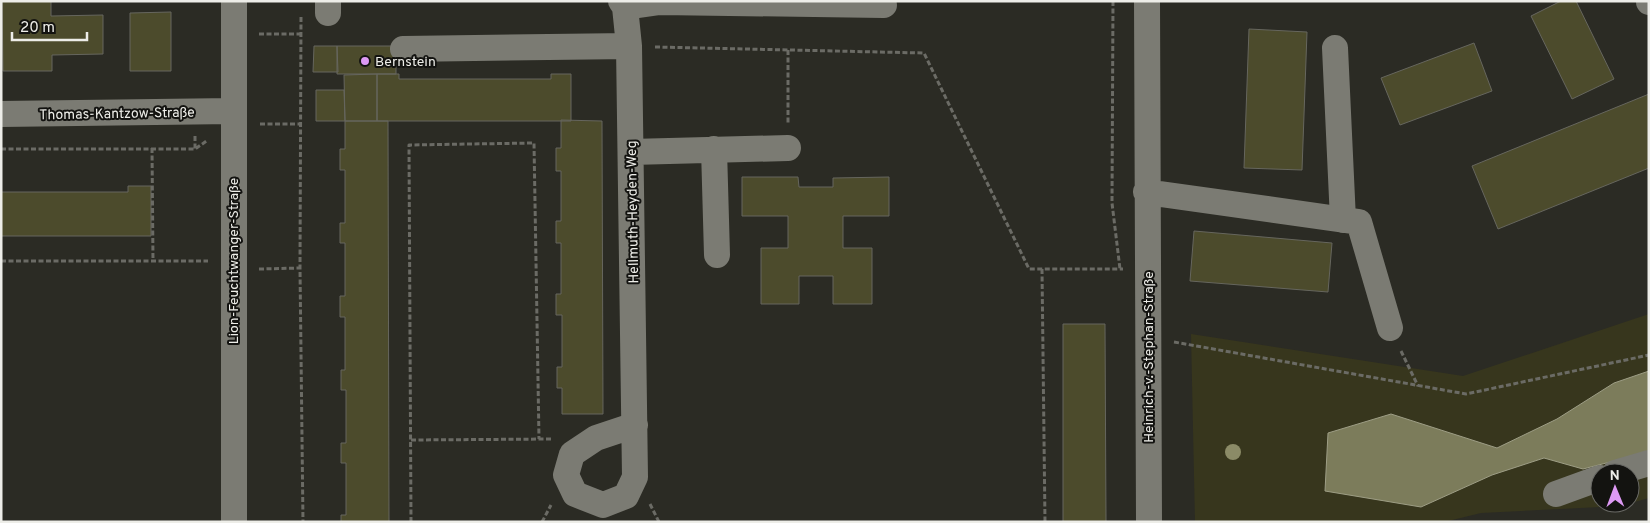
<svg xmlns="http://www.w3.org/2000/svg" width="1650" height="523" viewBox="0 0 1650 523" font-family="Overpass,sans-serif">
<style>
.green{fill:#37361d;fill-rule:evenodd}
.water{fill:#7c7c5b;stroke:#9e9e85}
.building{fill:#4c4b2c;stroke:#66665e}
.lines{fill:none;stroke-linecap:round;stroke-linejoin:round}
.path{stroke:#6b6b65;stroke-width:3;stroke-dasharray:5 2.5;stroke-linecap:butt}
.minor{stroke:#7b7b73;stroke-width:26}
.tree{fill:#8b8b67}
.poi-dot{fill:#dd99f4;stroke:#131310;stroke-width:2}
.labels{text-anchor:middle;stroke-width:4;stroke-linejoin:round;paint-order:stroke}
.poi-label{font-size:14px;fill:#edede8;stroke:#131310;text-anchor:start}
.street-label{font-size:14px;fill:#edede8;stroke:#131310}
</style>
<rect width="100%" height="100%" fill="#2b2b24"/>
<path class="green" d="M1649 314V371L1614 383 1557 419 1497 448 1391 414 1328 433 1325 490 1421 507 1492 475 1544 458 1583 469 1649 452V498L1620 506 1481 513 1444 522H1195L1191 334 1463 376ZM1600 473H1630V503H1600Z"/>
<path class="water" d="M1649 371V452L1583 469 1544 458 1492 475 1421 507 1325 491 1328 433 1391 414 1497 448 1557 419 1614 383Z"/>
<path class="building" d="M2 1H51V16L103 15V54L52 55V71H3Z
M1561 1H1576L1614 79 1572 99 1531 16Z
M171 12V71H130V13Z
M1249 29 1307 32 1302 170 1244 168Z
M1474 43 1492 91 1400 125 1381 78Z
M314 46H337L338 72H313Z
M337 46H396V74H337Z
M377 74H399V79H551V74H571V121H377Z
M377 74V121H345L344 75Z
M316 90H344L345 121H316Z
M1649 94V168L1498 229 1472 166Z
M561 120 602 121 603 414H562V388H557V367H562V315H556V294H561V243H556V221H561V171H556V148H561Z
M345 121H388L389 522H341V515H346V463H341V443H346V390H341V370H345V317H340V296H345V243H340V223H345V170H340V149H345Z
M742 177H798L799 187H833V178L889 177V216H843V248H872V304H833V276H799V304H761V248H788V216H742Z
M128 186H151V236H1V192H128Z
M1194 231 1332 243 1328 292 1190 281Z
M1063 324H1105L1106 522H1063Z"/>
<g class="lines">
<path class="path" d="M1113 1 1112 203 1120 269
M301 17 300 268 303 522
M259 34H301
M655 47 924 53 1029 269H1123
M788 50V123
M260 124H300
M195 136V149
M152 148 153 261
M1 149H195L208 140
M1 261H208
M259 269 300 268
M1042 269 1045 522
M1174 342 1466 394 1649 355
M1401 351 1418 386
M411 440 553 439
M650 504 659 522
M411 522 409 145 534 143 539 439
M542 522 551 505"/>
<path class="minor" d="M234 1V522
M328 1V13
M621 1 625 7 629 46 635 477 626 496 603 505 575 494 566 475 572 454 596 438 635 425
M1147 1 1149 522
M1649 1V2
M625 7 660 2 884 5
M1335 48 1343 220
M403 49 629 46
M1 114 232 111
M714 149 717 255
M631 152 788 148
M1146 192 1359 222 1390 328
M1615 473 1649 463
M1556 494 1600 478"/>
</g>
<circle class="tree" cx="1233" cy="452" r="8"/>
<circle class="poi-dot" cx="365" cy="61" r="5"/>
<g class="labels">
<g class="poi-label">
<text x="375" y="66">Bernstein</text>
</g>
<g class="street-label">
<text transform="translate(117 113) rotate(-1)" y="5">Thomas-Kantzow-Straße</text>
<text transform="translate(632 212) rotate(-91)" y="5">Hellmuth-Heyden-Weg</text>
<text transform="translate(233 261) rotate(-90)" y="5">Lion-Feuchtwanger-Straße</text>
<text transform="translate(1148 357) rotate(-90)" y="5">Heinrich-v.-Stephan-Straße</text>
</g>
</g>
<rect width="1650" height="523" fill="none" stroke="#edede8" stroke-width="5"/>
<g transform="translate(1615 488) rotate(359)"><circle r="24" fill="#131310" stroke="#6a6a66"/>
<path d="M0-4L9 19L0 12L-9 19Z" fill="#dd99f4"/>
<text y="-8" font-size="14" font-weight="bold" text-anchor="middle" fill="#edede8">N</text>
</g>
<path d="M12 32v8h75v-8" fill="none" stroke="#edede8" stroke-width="2.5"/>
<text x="20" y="32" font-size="15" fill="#edede8" stroke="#131310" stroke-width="4" paint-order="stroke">20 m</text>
</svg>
